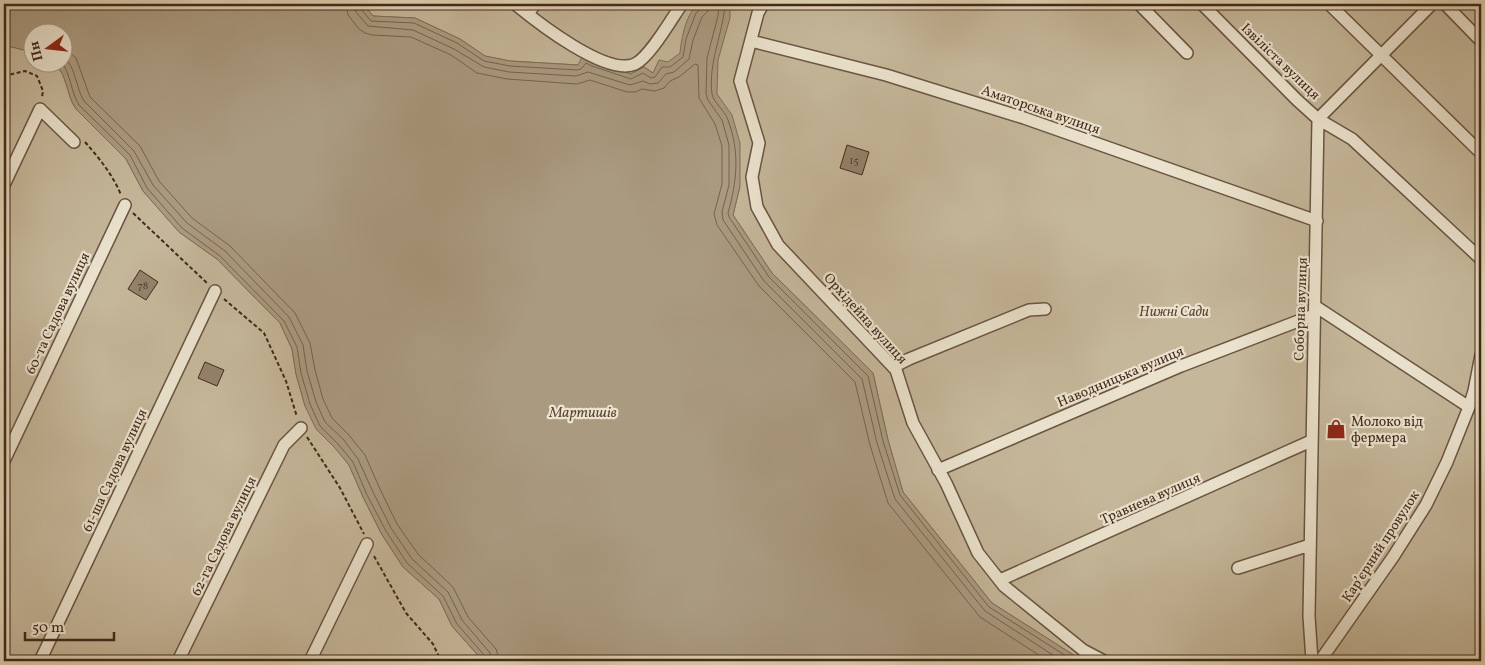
<svg xmlns="http://www.w3.org/2000/svg" width="1485" height="665" viewBox="0 0 1485 665" font-family="Vollkorn,serif">
<style>
.green{fill:#c5b79a;stroke:#84705b}
.water{fill:#aa9a80;stroke:#806d58}
.lines{fill:none;stroke-linecap:round;stroke-linejoin:round}
.shore{stroke:#76624e;stroke-width:1}
.building{fill:#94826b;stroke:#42291c}
.street-casing{stroke:#6a5442;stroke-width:14}
.path{stroke:#42291c;stroke-width:2;stroke-dasharray:4 2.5;stroke-linecap:butt}
.street{stroke:#ebe3ce;stroke-width:11}
.labels{text-anchor:middle;stroke-width:4.5;stroke-linejoin:round;paint-order:stroke}
.number-label{font-size:11px;fill:#563f30}
.street-label{font-size:14px;fill:#42291c;stroke:#ebe3ce}
.park-label{font-size:14px;font-style:italic;fill:#5c4535;stroke:#ebe3ce}
.poi-label{font-size:14px;fill:#42291c;stroke:#ebe3ce;text-anchor:start}
.water-label{font-size:15px;font-style:italic;fill:#5c4535;stroke:#ebe3ce}
</style>
<rect width="100%" height="100%" fill="#e0d4b4"/>
<filter id="stains"><feTurbulence type="fractalNoise" baseFrequency=".004" numOctaves="4"/><feColorMatrix values="0 0 0 0 .2 0 0 0 0 .09 0 0 0 0 .02 0 0 0 .5 -.17"/></filter>
<radialGradient id="worn" r=".72"><stop offset=".6" stop-color="#630" stop-opacity="0"/><stop offset="1" stop-color="#630" stop-opacity=".3"/></radialGradient>
<path class="green" d="M363 4H1481V661H1083L992 603 903 492 888 440 873 373 772 273 733 215 740 186 653 73 644 67 631 74 593 61 578 65 510 61 485 56 460 39 415 18 373 16Z
M4 45 32 52V62L54 63C68 75 66 95 76 109L126 159 143 191 179 232 217 259 280 323 292 349 296 374 305 406 349 465 363 497 381 533 403 567 439 599 452 626 483 661H4Z"/>
<path class="water" d="M4 4H363L373 16 415 18 460 39 485 56 510 61 578 65 582 57 631 74 644 67 653 73 659 60 668 62 680 53C681 40 687 6 702 4 711 2 721 4 730 4V18L718 60 717 94 732 115 740 143V186L733 215 772 273 873 373 888 440 903 492 992 603 1083 661H483L452 626 439 599 403 567 381 533 363 497 349 465 334 447 316 429 305 406 296 374 292 349 280 323 217 259 179 232 143 191 126 159 76 109C66 95 68 75 54 63L62 62V32H32V52L4 45Z"/>
<g class="lines">
<path class="shore" d="M346 4 348 15 359 29 365 33 372 35 411 37 451 55 477 73 507 79 577 84 590 80 627 92H635L642 89 655 91 664 88 670 81 679 77 695 64 698 65 699 98 715 124 722 146V184L714 214 717 225 759 286 855 382 870 445 888 503 980 617 1048 661
M353 4 356 12 368 26 413 30 454 49 484 67 509 72 576 76 588 72 630 85 643 81 650 84 658 83 666 74 674 72 689 59 693 40 702 17 708 11 709 4
M360 4 361 9 371 21 414 23 457 43 484 61 510 66 577 70 581 69 586 63 592 66 631 79 643 73 651 78 655 77 662 67H670L683 57 686 39 696 13 702 8V4
M719 4 718 16 707 58 706 94 708 100 722 120 729 145V185L722 212 723 220 764 281 862 379 877 443 895 499 985 611 1062 661
M725 4C723 34 708 62 712 94 714 103 725 111 728 120 740 152 737 181 728 213L729 217 769 277 868 376 883 441 900 495 989 607 1074 661
M62 46 76 58 90 97 140 146 159 181 192 218 230 246 295 313 310 343 315 370 323 399 332 418 348 434 365 455 380 489 397 524 418 554 453 587 468 617 496 649 500 661
M62 55C77 67 75 87 84 101L134 151 153 185 187 223 225 251 289 317 303 345 307 371 316 402 325 422 343 439 358 459 373 492 391 528 412 559 448 592 462 620 490 653 492 661
M62 62C71 76 71 92 79 105L130 155 147 188 182 228 220 256 284 321 297 347 301 373 310 404 320 426 338 444 353 462 367 495 386 531 407 563 443 596 457 624 485 656 486 661"/>
</g>
<path class="building" d="M847 145 869 152 862 175 840 168Z
M140 270 158 282 146 300 128 289Z
M205 362 224 370 217 386 198 378Z"/>
<g class="lines">
<defs>
<path id="street" d="M515 4C537 22 607 77 635 64 650 57 672 18 682 4
M763 4 758 13 740 81 759 143 752 177 757 207 778 245 896 370 913 423 946 483 978 553 1004 586 1083 650 1104 661
M1139 4 1187 53
M1202 4 1297 100 1318 119 1352 139 1481 259
M1329 4 1481 153
M1445 4 1481 41
M528 14 535 4
M751 41 886 75 1024 118 1317 221
M4 185 40 109 74 142
M1315 306 1469 407
M893 367 909 359 1029 310 1045 309
M4 461 125 205
M938 470 1181 366 1314 315
M1238 568 1310 545
M1000 580 1311 441
M40 661 215 291
M178 661 284 445 301 428
M310 661 367 544
M1312 661 1309 616 1318 119 1432 4
M1320 661 1393 557 1426 505 1447 462 1469 407 1474 391 1481 355"/>
</defs>
<use href="#street" class="street-casing"/>
<path class="path" d="M4 76 25 71 37 76 43 91 42 97
M85 142C99 158 113 175 121 195
M133 213 208 284
M224 299 264 333 286 381 297 417
M307 437 340 488 364 534
M374 556 406 613 433 644 441 661"/>
<use href="#street" class="street"/>
</g>
<defs>
<symbol id="shop-bare" viewBox="-9 -9 18 18"><path d="M-5-2.5h2.3a2.7 3.5 0 0 1 5.4 0H5L5.5 6h-11ZM-1.5-2.5h3a1.5 2.3 0 0 0-3 0Z" fill="#8f2418" stroke="#ebe3ce" stroke-width="2.5" paint-order="stroke"/></symbol>
</defs>
<g fill-rule="evenodd">
<use href="#shop-bare" x="1322" y="415" width="28" height="28"/>
</g>
<g class="labels">
<g class="number-label">
<text x="854" y="164">15</text>
<text x="143" y="289">78</text>
</g>
<g class="street-label">
<text transform="translate(1281 61) rotate(44)" y="5">Ізвіліста вулиця</text>
<text transform="translate(1041 109) rotate(19)" y="5">Аматорська вулиця</text>
<text transform="translate(1300 309) rotate(-88)" y="5">Соборна вулиця</text>
<text transform="translate(57 313) rotate(-65)" y="5">60-та Садова вулиця</text>
<text transform="translate(866 318) rotate(48)" y="5">Орхідейна вулиця</text>
<text transform="translate(1120 376) rotate(-23)" y="5">Наводницька вулиця</text>
<text transform="translate(114 470) rotate(-65)" y="5">61-ша Садова вулиця</text>
<text transform="translate(1150 498) rotate(-24)" y="5">Травнева вулиця</text>
<text transform="translate(223 536) rotate(-64)" y="5">62-га Садова вулиця</text>
<text transform="translate(1380 546) rotate(-57)" y="5">Карʼєрний провулок</text>
</g>
<g class="park-label">
<text x="1174" y="316">Нижні Сади</text>
</g>
<g class="poi-label">
<text x="1351" y="426">Молоко від<tspan x="1351" dy="16">фермера</tspan></text>
</g>
<g class="water-label">
<text x="583" y="417">Мартишів</text>
</g>
</g>
<rect width="1485" height="665" fill="none" stroke="#e0d4b4" stroke-width="20"/>
<rect x="5" y="5" width="1475" height="655" fill="none" stroke="#42291c" stroke-width="2.5"/>
<rect x="10" y="10" width="1465" height="645" fill="none" stroke="#42291c"/>
<g transform="translate(48 48) rotate(255)"><circle r="24" fill="#ebe3ce" stroke="#a79987"/>
<path d="M0-4L9 19L0 12L-9 19Z" fill="#8f2418"/>
<text y="-8" font-size="14" font-weight="bold" text-anchor="middle" fill="#42291c">Пн</text>
</g>
<path d="M25 632v8h89v-8" fill="none" stroke="#42291c" stroke-width="2.5"/>
<text x="32" y="632" font-size="15" fill="#42291c" stroke="#ebe3ce" stroke-width="4" paint-order="stroke">50 m</text>
<rect width="100%" height="100%" filter="url(#stains)"/>
<rect width="100%" height="100%" fill="url(#worn)"/>
</svg>
